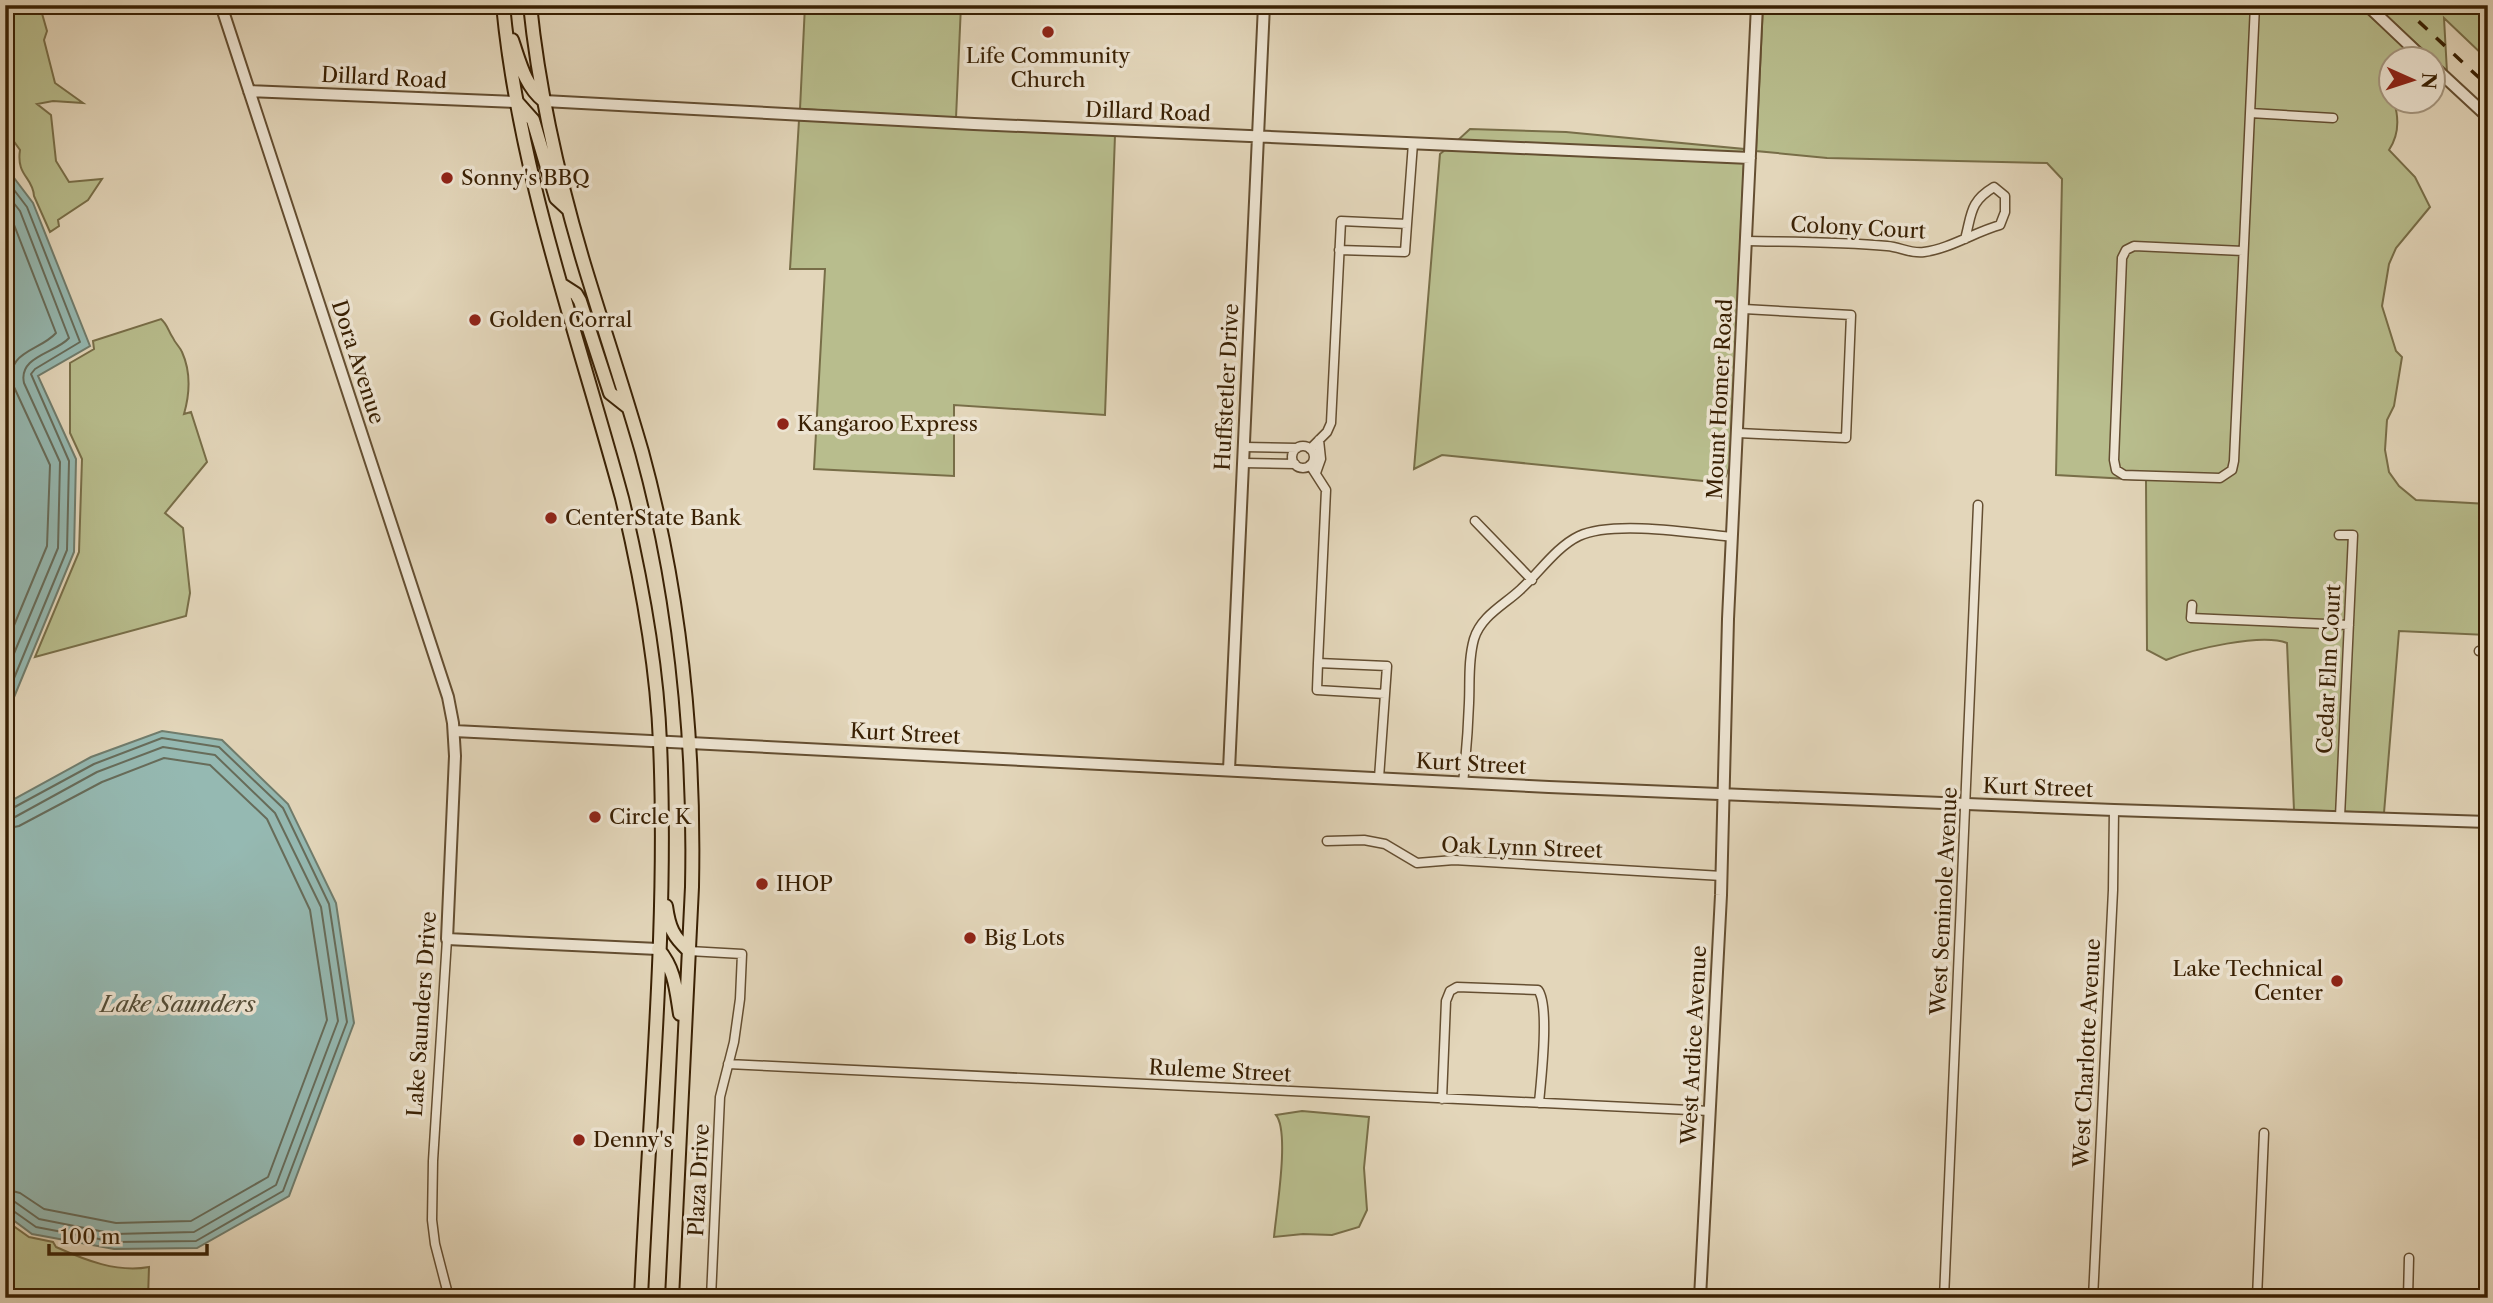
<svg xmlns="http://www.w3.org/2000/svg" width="2493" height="1303" viewBox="0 0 2493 1303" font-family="'Libre Caslon Text',serif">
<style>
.green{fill:#b8bd8d;stroke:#786e48;stroke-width:2}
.water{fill:#95b9b2;stroke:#707c6c;stroke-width:2}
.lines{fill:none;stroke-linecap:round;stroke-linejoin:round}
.shore{stroke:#676c5a;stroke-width:2}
.minor-casing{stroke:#644e31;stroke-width:11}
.tertiary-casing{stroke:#644e31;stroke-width:14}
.primary-casing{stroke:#392003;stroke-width:16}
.minor{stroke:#ede4d2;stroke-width:8}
.tertiary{stroke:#ede4d2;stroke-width:10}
.primary{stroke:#e3d6ba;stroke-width:12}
.rail{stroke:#392003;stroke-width:3.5;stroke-dasharray:12 12;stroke-linecap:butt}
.poi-dot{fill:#8f2418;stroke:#ede4d2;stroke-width:2.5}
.labels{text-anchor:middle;stroke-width:7;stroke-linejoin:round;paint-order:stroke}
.poi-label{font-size:21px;fill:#392003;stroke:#ede4d2;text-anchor:start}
.street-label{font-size:21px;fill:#392003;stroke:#ede4d2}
.water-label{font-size:23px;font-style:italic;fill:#554e38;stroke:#ede4d2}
</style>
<rect width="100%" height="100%" fill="#e3d6ba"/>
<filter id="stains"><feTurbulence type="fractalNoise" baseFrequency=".00286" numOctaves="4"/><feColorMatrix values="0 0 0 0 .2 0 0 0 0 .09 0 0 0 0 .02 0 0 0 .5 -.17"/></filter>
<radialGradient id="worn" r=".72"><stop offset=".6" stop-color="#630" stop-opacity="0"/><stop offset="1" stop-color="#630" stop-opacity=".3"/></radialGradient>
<path class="green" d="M5 5H38L41 10 47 31 44 40 55 83 83 103 53 101 37 104 51 115 56 161 69 182 102 179 88 200 58 220 59 226 50 232 34 196C33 177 16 176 20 150L5 129Z
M805 5H961L956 118 800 109Z
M1763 5H2358L2417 59H2403L2395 53 2394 59 2392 60V102H2394C2399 118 2399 135 2389 150L2415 177 2430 207 2396 248 2389 264 2382 306 2396 351 2402 357 2394 406 2387 420 2385 450 2389 472 2399 486 2416 500 2488 504 2487 635 2399 631 2384 813 2294 810 2287 643C2261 633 2193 649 2166 660L2147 650 2146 480 2056 475 2062 179 2047 163 1827 158 1756 151Z
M2375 5H2488V60L2444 18 2447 72Z
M799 120 1115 135 1105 415 954 405V476L814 469 825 269H790Z
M1470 129 1566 132 1744 149V153L1458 140Z
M1445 150 1744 163 1730 466 1723 483 1442 455 1414 469 1440 154Z
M161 319C168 325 168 331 173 338 175 343 180 347 182 352 191 372 190 393 184 414L191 412 207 462 165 513 183 528 190 593 186 616 35 657 79 552 82 459 70 433V363L94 349 93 341Z
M1302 1111 1369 1117 1364 1168 1367 1210 1359 1227 1332 1235 1303 1234 1274 1237C1276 1213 1290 1132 1276 1115Z
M5 1220 29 1237 53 1242 56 1247C85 1260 117 1273 149 1267L148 1298H5Z"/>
<path class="water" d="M5 166 33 203 90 346 38 376 76 459 74 552 5 719Z
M162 731 222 740 288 804 336 903 354 1023 289 1196 197 1248 114 1249 32 1234 5 1214V804L91 757Z"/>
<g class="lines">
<path class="shore" d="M5 178 27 207 80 342 35 369 31 374 69 461 67 550 5 700
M5 192 20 211 69 338C56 353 18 356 24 383L60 462 58 548 5 675
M5 209 11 217 56 333C39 352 3 351 14 387L50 465 47 546 5 647
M5 809H11L94 764 162 738 219 747 283 808 329 904 347 1022 283 1191 196 1241 115 1242 36 1227 12 1210 5 1209
M5 818 15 817 97 772 163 747 215 755 275 813 321 907 338 1021 276 1185 194 1232 115 1234 39 1219 15 1202 5 1200
M5 829 19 826 102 782 164 758 210 765 267 819 310 910 327 1020 268 1177 191 1221 116 1223 44 1209 20 1193 5 1189"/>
<defs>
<path id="minor" d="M2250 113 2333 118
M1407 224 1413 143
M1747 241C1793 242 1841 242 1887 246 1900 247 1911 254 1924 252 1949 249 1975 232 2000 225L2005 212V196L1994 187C1969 202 1972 214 1965 239
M2243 251 2134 246 2126 250 2122 258 2114 460 2116 470 2124 475 2220 478 2232 470 2234 461 2255 5
M1738 433 1846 438 1851 315 1744 309
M1292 457a11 11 0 1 1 22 0a11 11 0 1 1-22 0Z
M1244 447 1297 448
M1310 449 1327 432 1331 423 1341 221 1407 224 1405 252 1339 250
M1243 463 1295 464
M1310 465 1326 490 1318 663 1317 690 1385 694 1387 666 1318 663
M1316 473 1321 459 1319 440
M1475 521 1532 580
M2339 535H2353L2340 817
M2192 605 2191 618 2349 625
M2479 651 2488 652
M1379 778 1385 694
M1463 783C1466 756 1468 730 1469 703 1470 682 1468 660 1474 639 1481 616 1504 605 1520 590 1539 573 1556 547 1579 536 1613 520 1694 533 1732 537
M1327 841 1364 840 1385 844 1417 863 1454 860 1722 876
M447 939 433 1161 432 1220 435 1244 449 1298
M689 951 742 954 740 999 734 1042 720 1097 711 1298
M728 1064 1710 1111
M1442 1099 1446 1001 1450 991 1457 987 1538 990C1550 1005 1541 1080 1539 1103
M1944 1298 1978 505
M2093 1298 2113 890 2114 810
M2257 1298 2264 1133
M2408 1298 2409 1258"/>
<path id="tertiary" d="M221 5 448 697 453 723 455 756 447 939 658 949
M2367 5 2425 60
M2434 67 2488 117
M249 91 517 102
M544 101 974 124 1750 158
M454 731 1549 787 2114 810 2488 822
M1229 770 1264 5
M1700 1298 1721 895 1728 619 1757 5"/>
<path id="primary" d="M503 5C519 174 578 335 622 498 641 578 657 661 660 743 668 928 649 1113 641 1298
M530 5C539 93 559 180 584 264 603 327 624 389 642 452 681 595 695 739 692 887L672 1298
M512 40C520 63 525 86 544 101
M517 102 533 120 556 198 568 209
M562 285 576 294 580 301 610 393 629 408
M666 906C669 928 673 936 689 951
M658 949C675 969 676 989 680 1014"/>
</defs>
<use href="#minor" class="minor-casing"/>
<use href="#tertiary" class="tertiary-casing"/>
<use href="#primary" class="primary-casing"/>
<use href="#minor" class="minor"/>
<use href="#tertiary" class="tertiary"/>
<use href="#primary" class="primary"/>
<path class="rail" d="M2401 5 2488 86"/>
</g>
<g class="poi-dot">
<circle cx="1048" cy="32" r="7"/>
<circle cx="447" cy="178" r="7"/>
<circle cx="475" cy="320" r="7"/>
<circle cx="783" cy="424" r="7"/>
<circle cx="551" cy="518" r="7"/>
<circle cx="595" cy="817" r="7"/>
<circle cx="762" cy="884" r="7"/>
<circle cx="970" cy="938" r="7"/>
<circle cx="2337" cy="981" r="7"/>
<circle cx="579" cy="1140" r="7"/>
</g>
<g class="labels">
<g class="poi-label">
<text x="1048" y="63" text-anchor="middle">Life Community<tspan x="1048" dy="24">Church</tspan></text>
<text x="461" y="185">Sonny's BBQ</text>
<text x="489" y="327">Golden Corral</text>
<text x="797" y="431">Kangaroo Express</text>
<text x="565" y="525">CenterState Bank</text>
<text x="609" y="824">Circle K</text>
<text x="776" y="891">IHOP</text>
<text x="984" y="945">Big Lots</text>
<text x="2323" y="976" text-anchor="end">Lake Technical<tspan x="2323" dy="24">Center</tspan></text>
<text x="593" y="1147">Denny's</text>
</g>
<g class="street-label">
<text transform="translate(384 78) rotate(3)" y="7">Dillard Road</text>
<text transform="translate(1148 112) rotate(2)" y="7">Dillard Road</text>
<text transform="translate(1858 228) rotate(3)" y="7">Colony Court</text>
<text transform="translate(358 362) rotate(72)" y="7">Dora Avenue</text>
<text transform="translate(1227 387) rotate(-87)" y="7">Huffstetler Drive</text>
<text transform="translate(1720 399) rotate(-87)" y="7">Mount Homer Road</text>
<text transform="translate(2329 669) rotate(-87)" y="7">Cedar Elm Court</text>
<text transform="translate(905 734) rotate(3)" y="7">Kurt Street</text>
<text transform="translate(1471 764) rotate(3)" y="7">Kurt Street</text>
<text transform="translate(2038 788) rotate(2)" y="7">Kurt Street</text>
<text transform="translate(1522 848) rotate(2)" y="7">Oak Lynn Street</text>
<text transform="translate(1944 901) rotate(-87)" y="7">West Seminole Avenue</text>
<text transform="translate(422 1014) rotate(-86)" y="7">Lake Saunders Drive</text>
<text transform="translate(1694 1045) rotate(-87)" y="7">West Ardice Avenue</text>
<text transform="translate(2087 1053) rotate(-87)" y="7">West Charlotte Avenue</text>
<text transform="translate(1220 1071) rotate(3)" y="7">Ruleme Street</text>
<text transform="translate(699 1180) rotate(-87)" y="7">Plaza Drive</text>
</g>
<g class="water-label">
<text x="178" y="1012">Lake Saunders</text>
</g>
</g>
<rect width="2493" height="1303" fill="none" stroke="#e3d6ba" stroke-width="28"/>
<rect x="7" y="7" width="2479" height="1289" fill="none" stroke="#392003" stroke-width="3.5"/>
<rect x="14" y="14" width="2465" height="1275" fill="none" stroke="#392003" stroke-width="2"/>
<g transform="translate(2412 80) rotate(93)"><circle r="33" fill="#ede4d2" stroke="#a5967f" stroke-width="2"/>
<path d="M0-5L12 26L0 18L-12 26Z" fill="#8f2418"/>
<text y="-10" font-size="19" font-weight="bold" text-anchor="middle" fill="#392003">N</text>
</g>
<path d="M49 1244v10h158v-10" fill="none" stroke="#392003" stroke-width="3.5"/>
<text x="60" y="1244" font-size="21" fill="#392003" stroke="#ede4d2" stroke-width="5" paint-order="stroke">100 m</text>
<rect width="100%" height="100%" filter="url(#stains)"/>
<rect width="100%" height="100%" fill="url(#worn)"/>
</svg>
